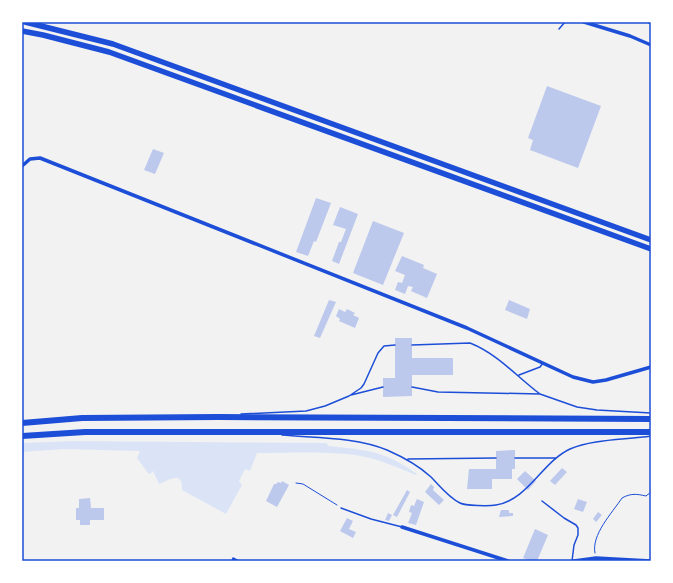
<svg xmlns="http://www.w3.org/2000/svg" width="673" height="583" viewBox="0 0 673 583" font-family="Manrope,sans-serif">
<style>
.green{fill:#dbe4f7}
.building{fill:#bdc9ec}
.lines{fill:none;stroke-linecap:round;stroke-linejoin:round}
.path{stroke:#1d4ed8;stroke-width:1}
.service{stroke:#1d4ed8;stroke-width:1.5}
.minor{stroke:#1d4ed8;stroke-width:3.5}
.tertiary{stroke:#1d4ed8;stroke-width:4.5}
.primary{stroke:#1d4ed8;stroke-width:5.5}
.motorway{stroke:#1d4ed8;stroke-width:6}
.neatline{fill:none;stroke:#1d4ed8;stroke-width:1.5}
</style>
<rect width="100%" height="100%" fill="#f2f2f2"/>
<path class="green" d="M72 441 326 443 329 446C367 450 385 451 417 474L416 475C396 467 377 458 355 455 323 451 289 453 257 453L250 471 245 469 239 481 242 485 226 514 182 490C183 470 169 480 159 484L153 471 150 474 148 473 137 458 140 451 65 449 22 452V443Z"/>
<path class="building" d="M547 86 601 106 578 168 530 150 533 140 528 138Z
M153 149 164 153 155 174 144 170Z
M316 198 331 203 316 242 314 241 308 256 296 252Z
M340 207 358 214 339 264 332 261 339 242H341L346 229 333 225Z
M373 221 404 233 383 285 353 273Z
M402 256 424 265 423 268 437 274 427 298 411 291 413 287 408 286 405 294 395 290 398 282 402 283 405 275 395 271Z
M329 300 336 302 320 338 314 336Z
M509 300 530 309 527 319 505 310Z
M339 309 345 312 347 309 355 313 353 315 359 318 355 328 339 321 340 319 336 316Z
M395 338H412V358H453V375H412V396L383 397V378H395Z
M515 450V469H512V479H492V489H467L469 469H496V451Z
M562 468 567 472 555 485 550 481Z
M525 471 536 481 528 490 517 479Z
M282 481 289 485 277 507 266 501 274 484H276L278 482 281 483Z
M431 484 434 487 433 490 444 500 439 505 425 492Z
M407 490 410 492 397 517 393 515Z
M90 498 91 508H104V520H90V525H80V520H76V508H79V499Z
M417 499 424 502 416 525 408 523 412 513 409 512 411 505 414 506Z
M578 499 587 502 583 512 574 509Z
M501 510H509V513H513V516L499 517Z
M598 512 602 515 596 522 593 519Z
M388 513 392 515 389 521 385 520Z
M347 518 353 521 349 529 356 532 353 538 340 531Z
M535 529 548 535 537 561H530L523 558Z"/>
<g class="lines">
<path class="path" d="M296 483 303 484 337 505
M595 553C591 535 612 513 622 498 631 493 637 494 646 496L651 492"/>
<path class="service" d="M559 29 565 22
M412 345 470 343C498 354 517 377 540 394
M519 375 540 367 543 363
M412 387 438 392 540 394 577 407 597 410 651 413
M351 395 383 387
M241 414 306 411 325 406 349 396 361 388 364 384 378 353 384 346 395 345
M282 435C315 438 356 437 387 450 403 457 418 465 431 477 440 486 448 497 460 503 465 506 490 506 496 505 528 500 542 462 570 449 593 439 626 440 651 436
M515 458H555
M408 459 496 458
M542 501 564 518 576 525 578 528V535L574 545 572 561
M341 508 371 519 402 527
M232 561 233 558 239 561"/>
<path class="minor" d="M584 22 630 36 651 45
M22 166 30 159 40 158 467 328 573 377 593 382 606 380 651 367
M402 527 508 561
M574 561 596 558 651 561"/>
<path class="tertiary" d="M650 22H651"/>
<path class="primary" d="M25 22 113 44 651 240
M22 31 43 35 109 52 651 249"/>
<path class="motorway" d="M22 423 82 418 218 417 651 419
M22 436 85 432H651"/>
</g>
<rect width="673" height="583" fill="none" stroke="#ffffff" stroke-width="46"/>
<rect x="23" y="23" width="627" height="537" class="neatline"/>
</svg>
